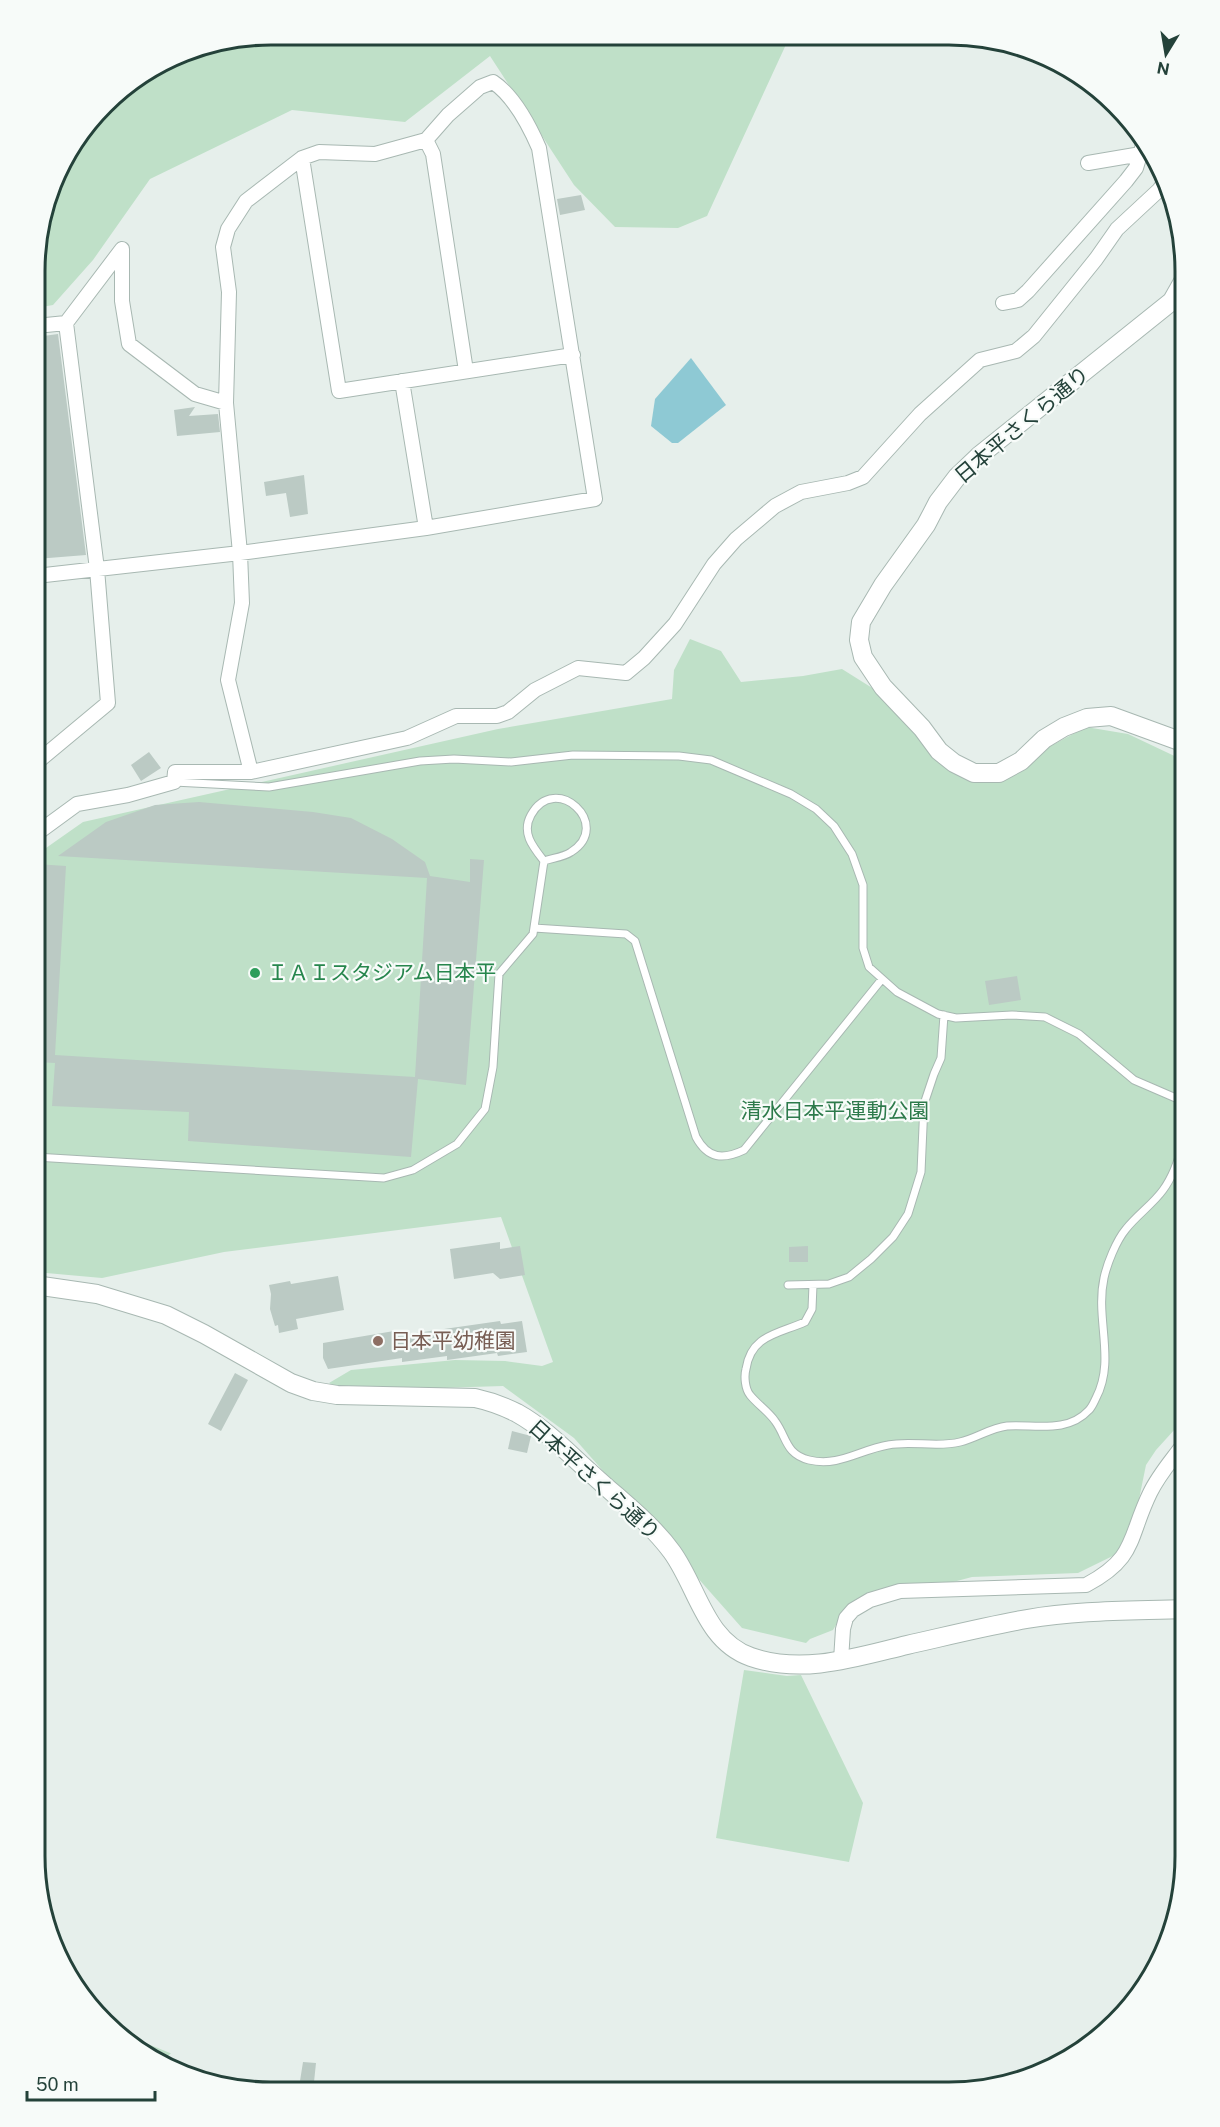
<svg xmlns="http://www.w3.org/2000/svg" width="1220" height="2127" viewBox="0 0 1220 2127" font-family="'Public Sans','Noto Sans JP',sans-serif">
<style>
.green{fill:#bfe0c8}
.water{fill:#8ec9d4}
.building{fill:#bbcac4}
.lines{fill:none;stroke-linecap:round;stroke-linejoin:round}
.service-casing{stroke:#a8b8b2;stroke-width:9}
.minor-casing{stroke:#a8b8b2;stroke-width:16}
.tertiary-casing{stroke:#a8b8b2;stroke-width:20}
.service{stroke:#fff;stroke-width:7}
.minor{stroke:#fff;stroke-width:14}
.tertiary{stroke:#fff;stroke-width:18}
.leisure-dot{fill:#2e9e5b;stroke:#f7fbf9;stroke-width:2}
.education-dot{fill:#8d6e63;stroke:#f7fbf9;stroke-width:2}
.labels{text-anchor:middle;stroke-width:4.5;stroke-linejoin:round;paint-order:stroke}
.street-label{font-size:21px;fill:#24423a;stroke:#f7fbf9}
.leisure-label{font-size:21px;fill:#27864d;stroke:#f7fbf9;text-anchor:start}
.park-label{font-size:21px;fill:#2d7a4b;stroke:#f7fbf9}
.education-label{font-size:21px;fill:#785e54;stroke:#f7fbf9;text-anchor:start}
.rim{fill:none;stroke:#24423a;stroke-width:3}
</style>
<rect width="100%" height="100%" fill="#e6efeb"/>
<path class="green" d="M271 35 789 38 707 216 678 228 615 227 574 185 490 56 405 122 292 110 150 179 93 260 53 305 36 308V240L59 166 115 93 181 52Z
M690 639 721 651 741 682 803 676 842 669 877 691 933 755 954 774 1006 775 1047 748 1086 727 1128 734 1185 761V1418L1156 1450 1146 1465 1129 1548 1078 1573 972 1577 953 1582 884 1591 844 1611 833 1630 810 1639 806 1643 742 1628 574 1438 503 1386 342 1391 329 1383 351 1370 455 1360 505 1361 542 1366 553 1362 501 1217 224 1252 102 1278 35 1272 36 855 83 822 498 729 672 699 674 670Z
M744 1670 787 1676 801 1675 863 1803 849 1862 716 1838Z
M111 2029 170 2053H171L161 2063 115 2034Z"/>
<path class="water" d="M691 358 726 405 678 443H672L651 426 655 399Z"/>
<path class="building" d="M581 195 585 210 560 215 557 199Z
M58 334 86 555 36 559V337Z
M195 407 189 416 218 414 220 432 177 436 174 410Z
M304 475 308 514 290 517 286 493 266 496 264 482Z
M149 752 161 768 141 781 131 765Z
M199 802 313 812 351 818 392 839 425 862 430 876 470 882V859L484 860 466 1085 418 1079 411 1157 188 1141 189 1112 52 1106 55 1063 35 1062 36 864 66 866 55 1055 415 1077 427 878 58 856 106 822 155 805Z
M1017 976 1021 1000 989 1005 985 981Z
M500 1242V1249L520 1246 525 1275 500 1279 493 1273 454 1279 450 1249Z
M808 1246V1262H789V1247Z
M338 1276 344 1310 296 1319 298 1329 279 1333 278 1325 275 1326 270 1309 271 1294 269 1285 290 1281 291 1284Z
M500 1321 501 1324 522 1321 527 1352 498 1356 497 1353 447 1360V1356L402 1362V1358L328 1369 323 1358V1343L394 1331 395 1336Z
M235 1373 248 1380 221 1431 208 1424Z
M512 1431 531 1436 527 1453 508 1449Z
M303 2062 316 2063 314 2082 300 2081Z"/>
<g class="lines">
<defs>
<path id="service" d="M174 782 269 787 420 761 454 759 511 762 573 755 679 756 711 760 791 794 816 809 834 826 852 854 863 885V948L869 967 897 992 938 1014 956 1018 1012 1015 1045 1017 1079 1034 1134 1080 1185 1102
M534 928 626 934 635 941 696 1137C708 1159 723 1160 744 1150L882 979
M1184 1102 1185 1129
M35 1157 384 1178 413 1170 457 1144 485 1109 493 1067 499 974 533 934 544 861C533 847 521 833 531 815 555 771 614 825 571 852 564 857 553 858 544 861
M788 1285 829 1284 849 1277 871 1259 893 1237 908 1214 921 1172 924 1104 934 1074 941 1058 944 1015
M813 1285 812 1309 805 1322C778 1334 751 1335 746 1369 744 1376 745 1389 750 1395 757 1404 768 1411 775 1421 787 1437 785 1454 809 1460 839 1467 859 1450 888 1445 911 1440 936 1448 960 1442 977 1438 990 1428 1007 1426 1034 1424 1067 1434 1089 1410 1092 1407 1094 1402 1096 1398 1116 1360 1095 1319 1104 1278 1107 1264 1116 1241 1126 1229 1137 1215 1153 1204 1163 1190 1174 1175 1179 1157 1185 1140"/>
<path id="minor" d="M426 140 433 154 466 371
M302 158 339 391 573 355
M1088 163 1141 154
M1003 303 1018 300 1028 291 1126 181 1136 168 1145 138
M36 326 66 323
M402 381 426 528
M36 576 240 553 426 528 595 499 539 148C529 125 514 96 493 82L480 87 448 115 426 140 375 154 319 152 302 158 246 201 228 229 223 247 229 292 226 403 240 553 242 603 228 680 251 772
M36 763 108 703 97 569 66 323 122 249V301L129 344 195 394 226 403
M36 834 77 804 128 795 174 782 175 772H251L407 738 456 716H497L508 712 535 690 578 668 626 673 644 658 675 624 714 564 736 539 775 506 801 492 848 483 863 477 920 414 980 360 1016 351 1034 336 1096 259 1117 229 1159 190 1166 180
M841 1660 843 1629 846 1618 853 1610 870 1600 900 1591 1086 1585C1137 1558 1128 1538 1150 1493 1159 1474 1173 1459 1185 1442"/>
<path id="tertiary" d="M1185 743 1111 716 1087 718 1064 727 1044 739 1021 761 999 773H974L954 763 939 751 922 728 883 687 863 657 859 640 861 622 883 585 926 525 938 502 957 477 980 455 1172 301 1185 278
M35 1285 97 1294 166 1315 204 1334 291 1383 313 1391 337 1395 475 1398C489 1401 503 1406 517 1413 546 1429 570 1455 594 1476 620 1500 651 1523 672 1552 698 1588 705 1641 751 1657 803 1675 857 1657 907 1645 947 1636 987 1626 1027 1619 1079 1610 1132 1611 1185 1609"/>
</defs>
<use href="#service" class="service-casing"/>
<use href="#minor" class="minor-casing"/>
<use href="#tertiary" class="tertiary-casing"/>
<use href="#service" class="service"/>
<use href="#minor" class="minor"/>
<use href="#tertiary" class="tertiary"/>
</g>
<circle class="leisure-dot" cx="255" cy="973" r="6"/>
<circle class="education-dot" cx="378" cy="1341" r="6"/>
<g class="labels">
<g class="street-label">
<text transform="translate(1022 425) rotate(-40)" y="7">日本平さくら通り</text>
<text transform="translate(594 1480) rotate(42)" y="7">日本平さくら通り</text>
</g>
<g class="leisure-label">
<text x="267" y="980">ＩＡＩスタジアム日本平</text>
</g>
<g class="park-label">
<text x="835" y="1118">清水日本平運動公園</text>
</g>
<g class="education-label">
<text x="390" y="1348">日本平幼稚園</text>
</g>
</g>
<path d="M0 0H1220V2127H0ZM271 45H949A226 226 0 0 1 1175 271V1856A226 226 0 0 1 949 2082H271A226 226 0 0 1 45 1856V271A226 226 0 0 1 271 45Z" fill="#f7fbf9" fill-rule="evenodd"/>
<path class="rim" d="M271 45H949A226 226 0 0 1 1175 271V1856A226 226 0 0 1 949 2082H271A226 226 0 0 1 45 1856V271A226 226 0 0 1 271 45Z"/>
<g transform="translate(1166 54) rotate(191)" stroke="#f7fbf9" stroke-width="4.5" paint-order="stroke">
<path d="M0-4.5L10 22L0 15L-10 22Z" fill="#24423a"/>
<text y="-9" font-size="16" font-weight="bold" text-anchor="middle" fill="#24423a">N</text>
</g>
<path d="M27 2091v9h128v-9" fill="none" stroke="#24423a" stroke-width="3"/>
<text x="36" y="2091" font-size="18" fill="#24423a" stroke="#f7fbf9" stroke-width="4.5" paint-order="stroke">50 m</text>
</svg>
